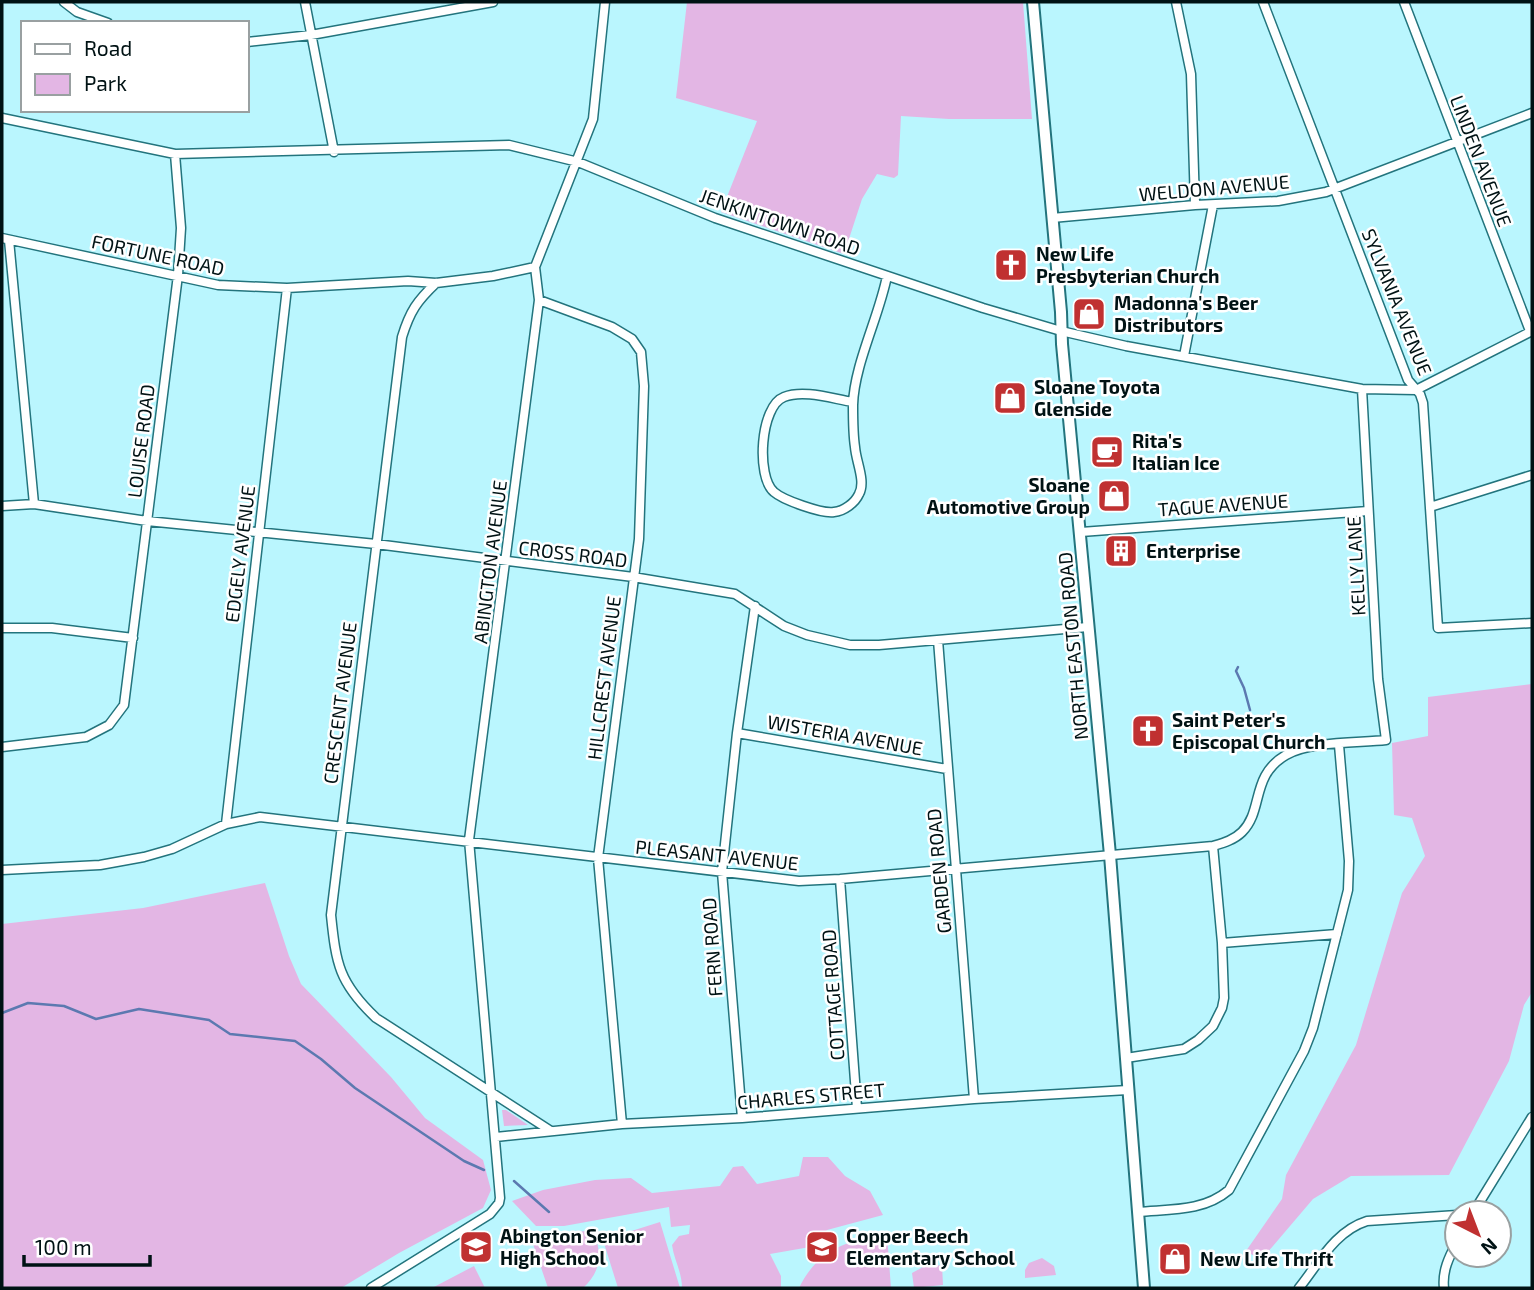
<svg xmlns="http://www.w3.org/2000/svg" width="1534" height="1290" viewBox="0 0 1534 1290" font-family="'Exo 2',sans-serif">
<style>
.green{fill:#e3b6e4}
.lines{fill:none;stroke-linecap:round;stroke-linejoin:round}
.stream{stroke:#5c79b0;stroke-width:2.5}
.minor-casing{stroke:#23747d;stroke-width:11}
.major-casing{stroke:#23747d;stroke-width:14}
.minor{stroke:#fff;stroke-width:8}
.major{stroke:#fff;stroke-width:10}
.labels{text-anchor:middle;stroke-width:5;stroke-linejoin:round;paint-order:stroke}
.street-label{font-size:19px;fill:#001214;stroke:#fff}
.poi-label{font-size:19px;font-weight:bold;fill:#001214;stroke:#fff;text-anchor:start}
</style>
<rect width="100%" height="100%" fill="#baf6fe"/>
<path class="green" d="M687 2H1023L1032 119H949L901 116 898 175 894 178 877 174 862 199 844 254 721 212 757 121 676 98Z
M1532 684V992L1524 1005 1509 1061 1449 1175 1351 1176 1313 1199 1261 1260 1246 1251 1282 1199 1286 1175 1356 1045 1402 893 1425 856 1412 818 1394 815 1392 743 1428 736V697Z
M265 883 289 956 301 984 391 1077 425 1118 483 1160 491 1190 483 1208 399 1253 341 1288H2V924L143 908Z
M502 1110H506L528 1125 504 1126Z
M803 1157H828L845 1176 870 1191 883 1215 827 1230 810 1247 770 1254 781 1276V1288H682C682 1272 674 1260 672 1245L679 1236 689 1234 690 1225 671 1227 669 1207 564 1226H536L512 1201 543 1190 595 1180 631 1178 652 1193 720 1186 733 1167 743 1166 757 1184 799 1176Z
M660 1222 680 1288H618L603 1240Z
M591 1230C604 1251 601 1272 583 1288H548L533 1244 537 1239Z
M887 1235 891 1288H799C818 1249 847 1240 887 1235Z
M1042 1258 1054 1266 1056 1275 1025 1278V1270L1029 1263Z
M942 1265 943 1285 914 1288 912 1273 923 1267Z
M474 1266 485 1288H432Z"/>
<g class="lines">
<path class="stream" d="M1238 667 1236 671 1244 688 1250 710
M2 1013 28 1003 64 1006 96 1019 139 1009 209 1020 230 1034 295 1041 321 1059 355 1088 464 1161 484 1170
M514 1181 549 1212"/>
<defs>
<path id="minor" d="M64 2 77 12 108 23
M305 2 334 152
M1176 2 1191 74 1195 205
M1263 2 1408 380 1420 394 1423 403 1438 628 1532 623
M1404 2 1530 331
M247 42 311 35 493 2
M2 118 175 154 509 145 578 162 715 218 983 308 1061 331 1126 346 1362 389 1416 390 1532 331
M1052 218 1195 205 1278 201 1326 192 1532 113
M2 238 218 285 287 288 408 281 436 283 493 276 535 267
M9 240 34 504
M436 283C417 301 410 311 402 337L331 915C336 964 339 983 376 1018L551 1131
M539 300 612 327 632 339 641 352 644 386 639 539 598 858 622 1124
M1184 356 1213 205
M853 402C833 399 804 389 784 397 760 406 756 477 774 492 783 500 822 514 834 512 844 511 855 503 859 494 866 481 856 462 855 447 853 434 853 419 853 405 854 365 879 317 887 276
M2 506 34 504 147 521 376 544 633 577 735 594 784 626 807 635 850 645H879L1088 627
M1430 507 1532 475
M1081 532 1368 511
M2 628H52L133 638
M938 640 974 1099
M737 733 947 769
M2 747 86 737 109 725 124 705 178 275 181 228 175 154
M226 824 287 288
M2 870 100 865 144 857 172 849 226 824 260 817 799 881 840 879 1213 846C1223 843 1234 840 1242 832 1264 810 1250 776 1286 755 1309 741 1359 743 1386 740L1378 679 1362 389
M840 879 857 1108
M1222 943 1337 934
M1126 1058 1184 1049 1198 1040 1213 1026 1222 1008 1224 998 1222 943 1213 846
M742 1118 722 872 737 733 755 606
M496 1137 622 1124 742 1118 974 1099 1128 1090
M1138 1212C1170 1209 1203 1212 1229 1190L1304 1051 1313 1028 1348 890 1349 861 1339 745
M1473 1213 1532 1117
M371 1288 490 1214 499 1203 500 1198 469 840 539 300 535 267 593 119 605 2
M1299 1288C1319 1263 1335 1231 1367 1221L1457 1215
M1444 1288C1442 1271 1449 1257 1457 1242"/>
<path id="major" d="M1033 2 1061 312 1062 344 1110 855 1144 1288"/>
</defs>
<use href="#minor" class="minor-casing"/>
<use href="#major" class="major-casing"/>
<use href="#minor" class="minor"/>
<use href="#major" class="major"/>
</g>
<defs>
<symbol id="church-square" viewBox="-11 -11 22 22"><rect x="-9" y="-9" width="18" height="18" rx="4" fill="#c03131" stroke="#fff"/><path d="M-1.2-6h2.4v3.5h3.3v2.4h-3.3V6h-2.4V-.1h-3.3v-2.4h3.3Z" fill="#fff"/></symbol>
<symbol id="shop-square" viewBox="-11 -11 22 22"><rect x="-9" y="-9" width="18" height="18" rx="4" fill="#c03131" stroke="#fff"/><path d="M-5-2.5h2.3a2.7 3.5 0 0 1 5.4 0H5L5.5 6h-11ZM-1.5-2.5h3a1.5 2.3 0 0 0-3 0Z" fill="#fff"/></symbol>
<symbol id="cafe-square" viewBox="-11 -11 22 22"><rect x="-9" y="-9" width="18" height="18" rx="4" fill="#c03131" stroke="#fff"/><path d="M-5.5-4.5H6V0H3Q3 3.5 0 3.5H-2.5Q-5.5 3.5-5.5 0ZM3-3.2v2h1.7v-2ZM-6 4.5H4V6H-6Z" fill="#fff"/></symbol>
<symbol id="building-square" viewBox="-11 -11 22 22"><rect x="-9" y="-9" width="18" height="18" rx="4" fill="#c03131" stroke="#fff"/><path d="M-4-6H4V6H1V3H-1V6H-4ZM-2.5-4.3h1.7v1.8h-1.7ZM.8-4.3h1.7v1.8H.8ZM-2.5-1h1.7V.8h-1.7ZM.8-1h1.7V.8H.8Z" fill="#fff"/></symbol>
<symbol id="school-square" viewBox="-11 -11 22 22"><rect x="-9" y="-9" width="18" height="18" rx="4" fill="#c03131" stroke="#fff"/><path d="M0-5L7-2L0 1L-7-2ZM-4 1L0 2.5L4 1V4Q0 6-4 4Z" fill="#fff"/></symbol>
</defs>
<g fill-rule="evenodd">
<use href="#church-square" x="992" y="246" width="38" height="38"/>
<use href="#shop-square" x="1070" y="295" width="38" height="38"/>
<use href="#shop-square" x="991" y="379" width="38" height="38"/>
<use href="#cafe-square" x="1088" y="433" width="38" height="38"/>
<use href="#shop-square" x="1095" y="477" width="38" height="38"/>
<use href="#building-square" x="1102" y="532" width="38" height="38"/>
<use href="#church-square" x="1129" y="712" width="38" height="38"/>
<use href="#school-square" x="457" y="1228" width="38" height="38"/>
<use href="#school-square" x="803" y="1228" width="38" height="38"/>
<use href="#shop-square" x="1156" y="1240" width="38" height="38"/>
</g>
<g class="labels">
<g class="street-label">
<text transform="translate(1481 161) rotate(69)" y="7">LINDEN AVENUE</text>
<text transform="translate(1214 188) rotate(-5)" y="7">WELDON AVENUE</text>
<text transform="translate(780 222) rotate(19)" y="7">JENKINTOWN ROAD</text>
<text transform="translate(158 255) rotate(12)" y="7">FORTUNE ROAD</text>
<text transform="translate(1397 302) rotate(68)" y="7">SYLVANIA AVENUE</text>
<text transform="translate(141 441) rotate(-83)" y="7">LOUISE ROAD</text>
<text transform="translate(1223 505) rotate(-4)" y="7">TAGUE AVENUE</text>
<text transform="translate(240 554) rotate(-83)" y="7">EDGELY AVENUE</text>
<text transform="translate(573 554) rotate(7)" y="7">CROSS ROAD</text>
<text transform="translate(490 562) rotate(-83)" y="7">ABINGTON AVENUE</text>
<text transform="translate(1356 566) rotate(-93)" y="7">KELLY LANE</text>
<text transform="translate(1073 646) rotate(-95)" y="7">NORTH EASTON ROAD</text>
<text transform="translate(604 678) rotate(-83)" y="7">HILLCREST AVENUE</text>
<text transform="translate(340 703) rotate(-83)" y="7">CRESCENT AVENUE</text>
<text transform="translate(845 735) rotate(10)" y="7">WISTERIA AVENUE</text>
<text transform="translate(717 855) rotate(6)" y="7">PLEASANT AVENUE</text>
<text transform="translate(939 871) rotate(-95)" y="7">GARDEN ROAD</text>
<text transform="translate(712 947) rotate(-94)" y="7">FERN ROAD</text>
<text transform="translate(833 995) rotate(-94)" y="7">COTTAGE ROAD</text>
<text transform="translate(811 1096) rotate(-5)" y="7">CHARLES STREET</text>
</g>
<g class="poi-label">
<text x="1036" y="261">New Life<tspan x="1036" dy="22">Presbyterian Church</tspan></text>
<text x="1114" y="310">Madonna's Beer<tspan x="1114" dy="22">Distributors</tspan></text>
<text x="1034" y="394">Sloane Toyota<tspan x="1034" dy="22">Glenside</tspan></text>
<text x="1132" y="448">Rita's<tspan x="1132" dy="22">Italian Ice</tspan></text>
<text x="1090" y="492" text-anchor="end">Sloane<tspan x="1090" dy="22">Automotive Group</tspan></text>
<text x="1146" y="558">Enterprise</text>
<text x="1172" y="727">Saint Peter's<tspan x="1172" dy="22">Episcopal Church</tspan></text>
<text x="500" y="1243">Abington Senior<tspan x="500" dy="22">High School</tspan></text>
<text x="846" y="1243">Copper Beech<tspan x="846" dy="22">Elementary School</tspan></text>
<text x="1200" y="1266">New Life Thrift</text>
</g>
</g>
<rect width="1534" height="1290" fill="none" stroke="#001214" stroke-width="7"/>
<rect x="21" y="21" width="228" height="91" fill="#ffffff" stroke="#99a0a1" stroke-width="2"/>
<rect x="35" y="44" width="35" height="10" fill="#ffffff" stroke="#99a0a1" stroke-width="2"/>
<text x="84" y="56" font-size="21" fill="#001214">Road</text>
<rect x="35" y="74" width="35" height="21" fill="#e3b6e4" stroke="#99a0a1" stroke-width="2"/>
<text x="84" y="91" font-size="21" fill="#001214">Park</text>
<g transform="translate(1478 1234) rotate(138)"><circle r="33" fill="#ffffff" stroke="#99a0a1" stroke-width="2"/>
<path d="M0-5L12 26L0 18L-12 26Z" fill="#c03131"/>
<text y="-10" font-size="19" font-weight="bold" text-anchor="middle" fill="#001214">N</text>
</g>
<path d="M24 1255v10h126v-10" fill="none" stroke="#001214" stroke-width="3.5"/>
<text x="35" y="1255" font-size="21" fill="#001214" stroke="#ffffff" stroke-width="5" paint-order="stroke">100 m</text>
</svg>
